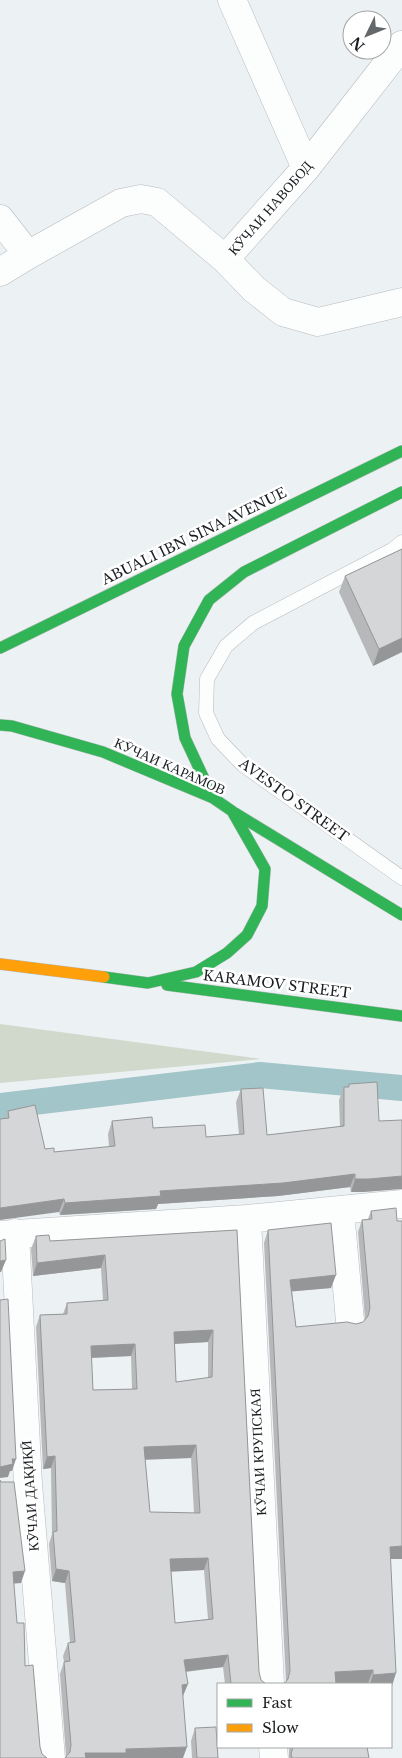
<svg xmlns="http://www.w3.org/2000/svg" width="402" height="1758" viewBox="0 0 402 1758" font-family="'Libre Baskerville',serif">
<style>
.green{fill:#d0d9cc}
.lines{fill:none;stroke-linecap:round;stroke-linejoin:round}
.canal{stroke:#a1c5c9;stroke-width:26}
.lane-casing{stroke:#b7bbbe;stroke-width:15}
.street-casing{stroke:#b7bbbe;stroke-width:29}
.fast-casing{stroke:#b7bbbe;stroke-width:12}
.slow-casing{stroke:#b7bbbe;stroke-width:12}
.lane{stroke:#fcfdfd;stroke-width:14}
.street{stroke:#fcfdfd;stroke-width:28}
.fast{stroke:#30b455;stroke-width:11}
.slow{stroke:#ff9f0a;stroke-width:11}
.wall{fill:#b7b8ba;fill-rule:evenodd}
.shaded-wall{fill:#959697}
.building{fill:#d5d6d8;stroke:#959697;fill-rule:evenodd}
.labels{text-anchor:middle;stroke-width:5;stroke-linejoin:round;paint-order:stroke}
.street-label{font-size:14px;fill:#1b1e21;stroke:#fff}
</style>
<rect width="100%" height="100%" fill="#ecf1f4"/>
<path class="green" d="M0 1024 261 1059 0 1083Z"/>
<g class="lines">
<path class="canal" d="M0 1106 260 1075 402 1088"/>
<defs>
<path id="lane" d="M402 542 392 550 253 623 226 646 207 679 206 713 218 739 243 765 402 878"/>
<path id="street" d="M232 0 306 168
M0 219 28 255 121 203 141 199 157 202 225 259 306 168 402 45
M225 259 254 289 283 312 318 322 402 302
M0 272 28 255
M340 1211 350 1321
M247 1219 270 1684
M15 1233 28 1484 51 1758
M0 1235 247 1219 402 1204
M273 1747 274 1758"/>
<path id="fast" d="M0 648 402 451
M0 725 12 726 103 752 213 798 232 811 265 869 262 906 247 935 227 953 196 972 148 983 104 977
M213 798 185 738 177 694 184 646 209 600 244 572 402 492
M235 813 402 915
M167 985 402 1016"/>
<path id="slow" d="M0 964 104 977"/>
</defs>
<use href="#lane" class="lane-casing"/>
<use href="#street" class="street-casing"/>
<use href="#fast" class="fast-casing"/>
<use href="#slow" class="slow-casing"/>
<use href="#lane" class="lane"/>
<use href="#street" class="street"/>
<use href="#fast" class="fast"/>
<use href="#slow" class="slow"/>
</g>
<path class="wall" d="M402 549V652L373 666 339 592 345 576Z
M349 1084 364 1192H351L350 1187 278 1196 158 1204 156 1209 60 1215 59 1212 5 1119 8 1111 45 1149 54 1152 109 1147 108 1134 112 1121 206 1137 239 1135 236 1102 241 1089 267 1135 340 1127 339 1100 344 1087H348Z
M371 1211 390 1559 392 1686H391V1684H368V1683L286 1682 264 1243 268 1230 331 1288 292 1291 296 1327 356 1324 363 1322 365 1319 358 1232 362 1220 368 1219Z
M237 1230 259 1672 261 1680 266 1684H225L223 1667 186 1672 66 1756 60 1674 64 1662 63 1656 68 1643H70L65 1583 52 1581 49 1544 52 1534 51 1468 43 1469 36 1327 40 1315 63 1314 67 1303 103 1301 101 1268 33 1276 31 1249 36 1236 50 1241ZM208 1342V1378L176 1382 175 1344ZM131 1356 132 1389 93 1390 91 1358ZM191 1458 194 1513 150 1512 145 1459ZM204 1570 208 1619 175 1623 171 1571Z
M195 1728 218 1758H192L191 1741Z
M289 1747H367L369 1758H289Z"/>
<path class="shaded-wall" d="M402 638V652L373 666 379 649Z
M355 1174 350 1187 278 1196 158 1204 156 1209 60 1215 65 1203 160 1191Z
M402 1176V1189L364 1192H351L355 1179Z
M64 1199 59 1212 0 1220V1208Z
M105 1255 101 1268 33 1276 37 1263Z
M6 1260 1 1272H0V1261Z
M336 1275 331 1288 286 1292 290 1280Z
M213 1330 208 1342 170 1344 174 1332Z
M135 1344 131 1356 87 1358 91 1346Z
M196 1445 191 1458 140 1460 144 1447Z
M55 1456 51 1468 43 1469 47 1457Z
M12 1459H16L12 1471H10L8 1477 0 1478V1467Z
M402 1546V1559H385L390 1547Z
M208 1558 204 1570 166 1572 170 1559Z
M56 1569 69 1571 65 1583 52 1581Z
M25 1571 21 1583 9 1584 13 1572Z
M228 1655 223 1667 180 1672 184 1660Z
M373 1670 368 1683 331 1684 335 1672Z
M396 1673 392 1686H391V1684H370L373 1675Z
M188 1684 183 1696 182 1685Z
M187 1747 183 1758H84L85 1753 126 1749Z"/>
<path class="building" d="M402 549V638L379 649 345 576Z
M377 1082 379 1121 402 1120V1176L369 1179H355V1174L283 1183 160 1191 161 1196 65 1203 64 1199 0 1208V1119L9 1118 8 1111 35 1105 45 1149 54 1148V1152L115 1146 112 1121 152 1117 153 1128 205 1125 206 1137 244 1134 241 1089 263 1088 267 1135 344 1126V1087H349V1084Z
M396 1208 397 1221H402V1546L390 1547 396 1673 373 1675V1670L335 1672 336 1684H284L288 1679 290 1671 268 1230 331 1223 336 1275 290 1280 296 1327 347 1322 356 1324 363 1322 368 1316 370 1308 362 1220 372 1219 371 1211Z
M237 1230 259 1672 261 1680 266 1684H231L228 1655 184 1660 188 1684 182 1685 187 1747 126 1749V1753H85L86 1758H65L70 1752 71 1745 64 1662 70 1661 68 1643 75 1642 69 1571 56 1569 53 1532 57 1531 55 1456 47 1457 40 1315 67 1314V1303L108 1300 105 1255 37 1263 36 1236 49 1235 50 1241ZM213 1330 212 1377 176 1382 174 1332ZM135 1344 137 1389 93 1390 91 1346ZM196 1445 200 1513 150 1512 144 1447ZM208 1558 213 1619 175 1623 170 1559Z
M5 1239 6 1260 0 1261V1241Z
M8 1299 16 1459H12L13 1464 0 1467V1300Z
M0 1480 1 1482H14L25 1571 13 1572 17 1623H24L25 1666 33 1665 40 1747 42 1754 47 1758H0Z
M216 1727 218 1758H197L195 1728Z
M293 1747H367L369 1758H292L291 1754Z"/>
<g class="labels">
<g class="street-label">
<text transform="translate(270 208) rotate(-49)" y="5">КӮЧАИ НАВОБОД</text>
<text transform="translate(194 536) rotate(-26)" y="5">ABUALI IBN SINA AVENUE</text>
<text transform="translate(170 766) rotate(24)" y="5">КӮЧАИ КАРАМОВ</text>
<text transform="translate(294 800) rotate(36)" y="5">AVESTO STREET</text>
<text transform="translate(277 984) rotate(7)" y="5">KARAMOV STREET</text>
<text transform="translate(258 1452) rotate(-93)" y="5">КӮЧАИ КРУПСКАЯ</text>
<text transform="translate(30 1496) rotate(-94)" y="5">КӮЧАИ ДАҚИҚӢ</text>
</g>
</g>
<rect x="217" y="1683" width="175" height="65" fill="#ffffff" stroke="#a4a5a6"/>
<rect x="227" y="1699" width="25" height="8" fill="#30b455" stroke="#a4a5a6"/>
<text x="262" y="1708" font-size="15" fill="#1b1e21">Fast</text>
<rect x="227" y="1724" width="25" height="8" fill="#ff9f0a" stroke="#a4a5a6"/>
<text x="262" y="1733" font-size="15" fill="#1b1e21">Slow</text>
<g transform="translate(367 35) rotate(227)"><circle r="24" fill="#ffffff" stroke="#a4a5a6"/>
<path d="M0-4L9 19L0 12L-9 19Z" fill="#64686b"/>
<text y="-8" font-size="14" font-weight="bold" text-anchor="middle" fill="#1b1e21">N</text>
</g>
</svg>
